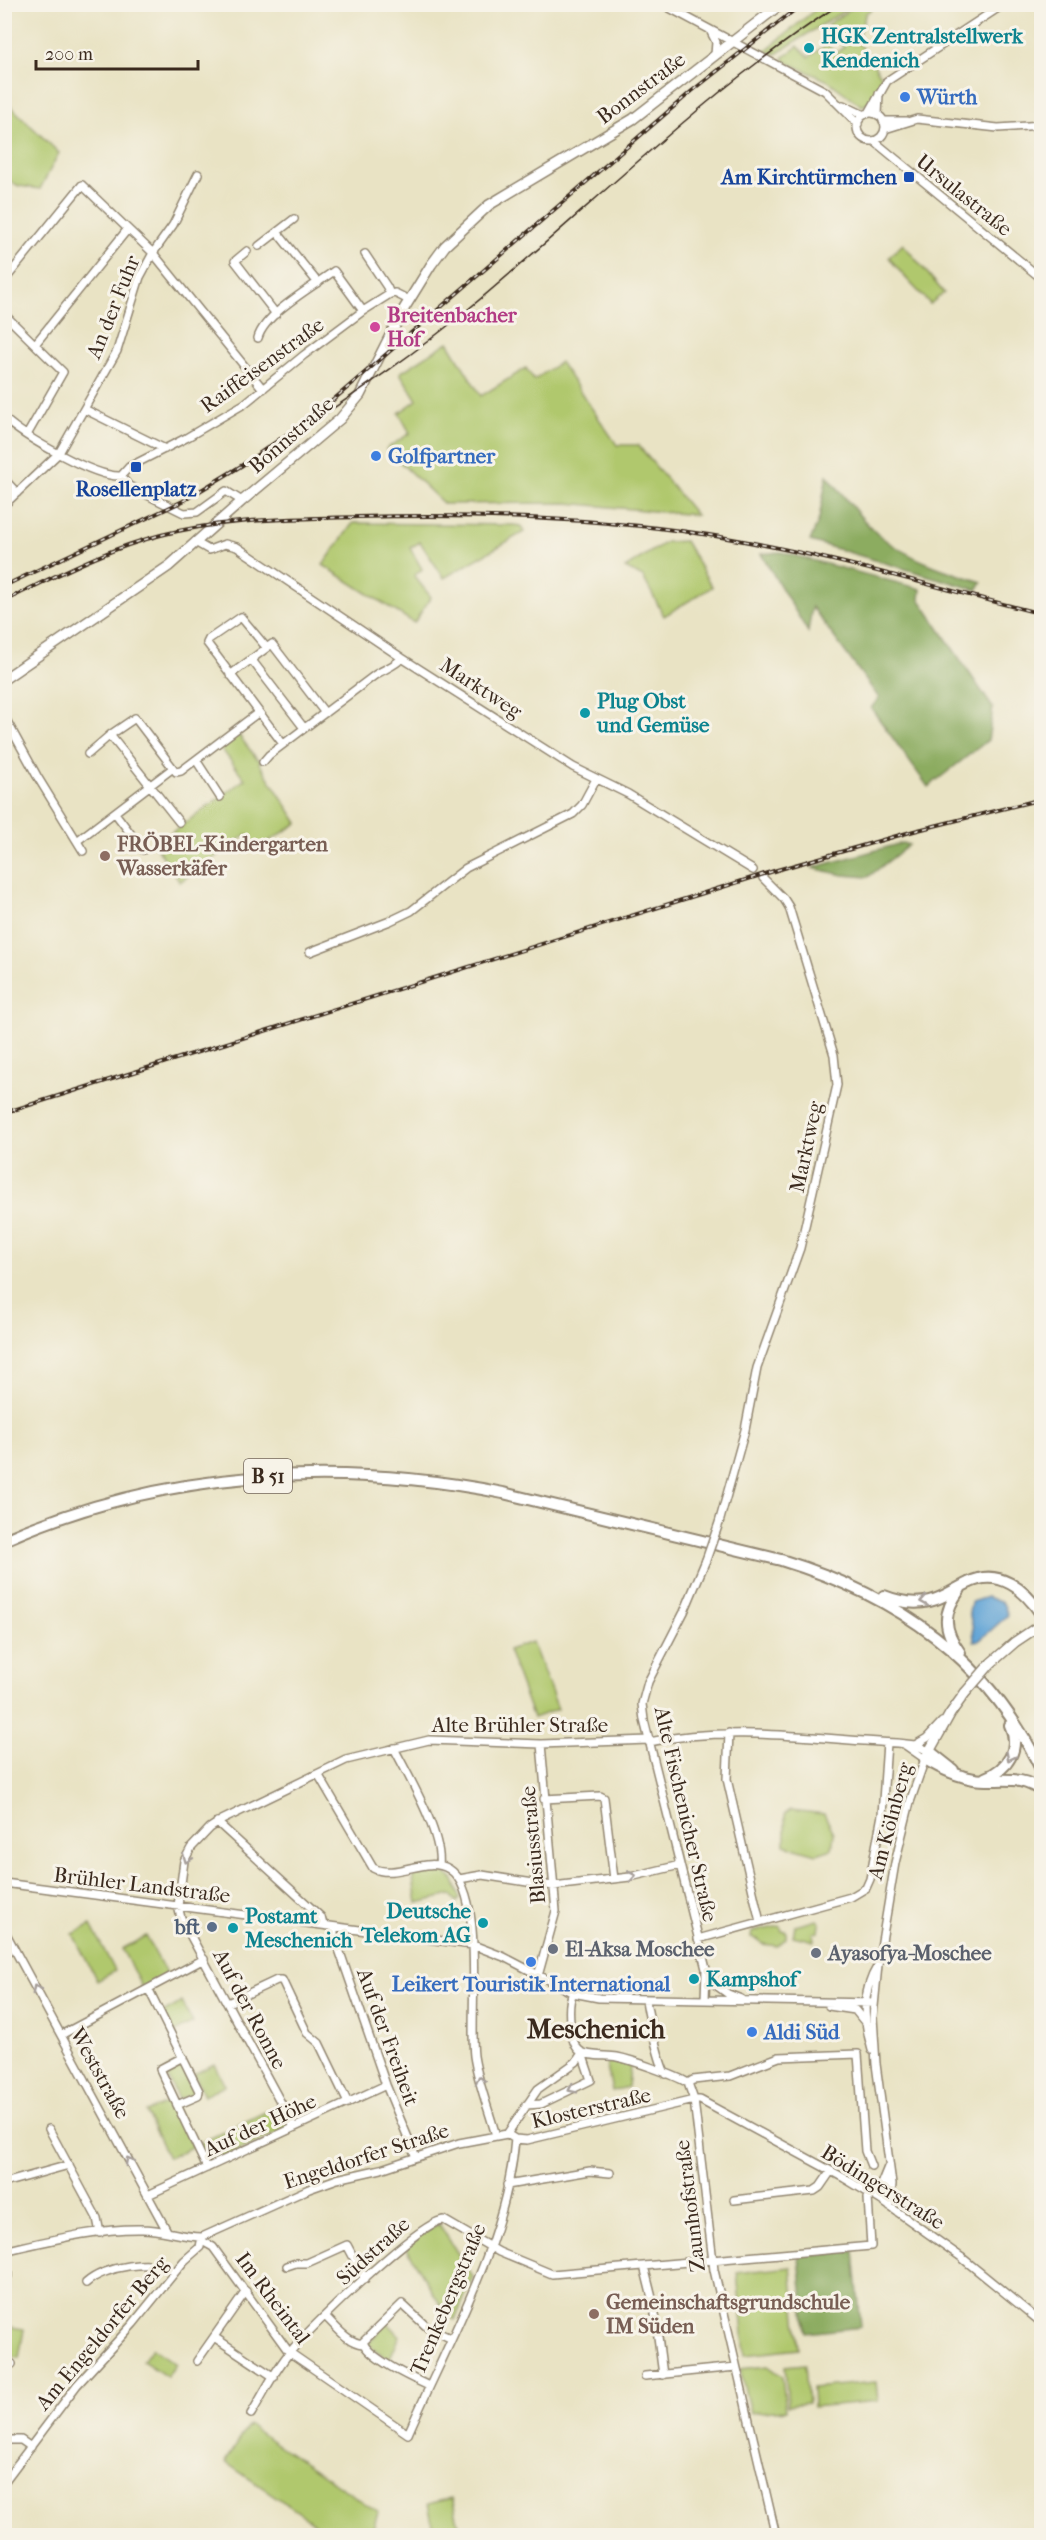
<svg xmlns="http://www.w3.org/2000/svg" width="1046" height="2540" viewBox="0 0 1046 2540" font-family="'IM FELL French Canon',serif">
<style>
.green{fill:#b0c86d;stroke:#767946;stroke-width:1.5}
.forest{fill:#8cac60;stroke:#646b3f;stroke-width:1.5}
.water{fill:#62a4d6;stroke:#4e677a;stroke-width:1.5}
.lines{fill:none;stroke-linecap:round;stroke-linejoin:round}
.minor-casing{stroke:#928671;stroke-width:10}
.major-casing{stroke:#928671;stroke-width:12}
.highway-casing{stroke:#928671;stroke-width:14}
.minor{stroke:#fff;stroke-width:7}
.major{stroke:#fff;stroke-width:9}
.highway{stroke:#fff;stroke-width:10}
.tram{stroke:#3b2a1e;stroke-width:1.5}
.rail-casing{stroke:#3b2a1e;stroke-width:4}
.rail{stroke:#f7f3e8;stroke-width:1.5;stroke-dasharray:4.5;stroke-linecap:butt}
.minor-bridge-casing{stroke:#928671;stroke-width:10;stroke-linecap:butt}
.major-bridge-casing{stroke:#928671;stroke-width:12;stroke-linecap:butt}
.minor-bridge{stroke:#fff;stroke-width:7}
.major-bridge{stroke:#fff;stroke-width:9}
.oneway{stroke:#a79f9a}
.culture-dot{fill:#0f9aa8;stroke:#f7f3e8;stroke-width:2}
.shop-dot{fill:#3f7fe0;stroke:#f7f3e8;stroke-width:2}
.transit-dot{fill:#1a4fb4;stroke:#f7f3e8;stroke-width:2}
.hotel-dot{fill:#d1479c;stroke:#f7f3e8;stroke-width:2}
.education-dot{fill:#8d6e63;stroke:#f7f3e8;stroke-width:2}
.service-dot{fill:#5c6f8a;stroke:#f7f3e8;stroke-width:2}
.worship-dot{fill:#6b7280;stroke:#f7f3e8;stroke-width:2}
.labels{text-anchor:middle;stroke-width:6;stroke-linejoin:round;paint-order:stroke}
.shield{fill:#f7f3e8;stroke:#73665b;stroke-width:1.5}
.shield-label{font-size:20px;font-weight:bold;fill:#3b2a1e}
.culture-label{font-size:21px;font-weight:bold;fill:#0d838f;stroke:#f7f3e8;text-anchor:start}
.street-label{font-size:21px;fill:#3b2a1e;stroke:#f7f3e8}
.shop-label{font-size:21px;font-weight:bold;fill:#366cbe;stroke:#f7f3e8;text-anchor:start}
.transit-label{font-size:21px;font-weight:bold;fill:#164399;stroke:#f7f3e8;text-anchor:end}
.hotel-label{font-size:21px;font-weight:bold;fill:#b23c85;stroke:#f7f3e8;text-anchor:start}
.education-label{font-size:21px;font-weight:bold;fill:#785e54;stroke:#f7f3e8;text-anchor:start}
.service-label{font-size:21px;font-weight:bold;fill:#4e5e75;stroke:#f7f3e8;text-anchor:end}
.worship-label{font-size:21px;font-weight:bold;fill:#5b616d;stroke:#f7f3e8;text-anchor:start}
.district-label{font-size:27px;font-weight:bold;fill:#3b2a1e;stroke:#f7f3e8}
</style>
<rect width="100%" height="100%" fill="#f7f3e8"/>
<filter id="ink" filterUnits="userSpaceOnUse"><feTurbulence type="fractalNoise" baseFrequency=".0167" numOctaves="2"/><feDisplacementMap in="SourceGraphic" scale="12" xChannelSelector="R" yChannelSelector="G"/><feConvolveMatrix kernelMatrix="1 2 1 2 8 2 1 2 1" color-interpolation-filters="sRGB"/></filter>
<filter id="wash" filterUnits="userSpaceOnUse"><feTurbulence type="fractalNoise" baseFrequency=".008" numOctaves="4" result="noise"/><feDisplacementMap in="SourceGraphic" scale="24" xChannelSelector="R" yChannelSelector="G"/><feGaussianBlur stdDeviation="1.35" result="paint"/><feColorMatrix in="noise" values="0 0 0 0 0 0 0 0 0 0 0 0 0 0 0 0 0 1.4 0 .05"/><feComposite in="paint" operator="in"/></filter>
<g filter="url(#wash)">
<rect width="100%" height="100%" fill="#e9e3c4"/>
<path class="green" d="M858 4 878 5 866 13 857 40 882 77 871 102 862 106 828 81 786 62 783 58 798 46 809 57 827 44 836 53 844 47 827 25Z
M821 5H853L776 54 765 51Z
M4 100 59 153 40 189 19 186 5 179Z
M903 244 944 293 930 304C916 288 900 274 889 257Z
M448 342 481 396 526 368 534 380 560 362 617 445H638L696 515 567 503 444 504 386 449 410 433 399 413 417 400 400 373Z
M353 523 513 525 521 526 524 532 444 578 420 542 410 548 422 569 414 576 431 597 414 623 323 565Z
M685 541 712 587 664 616 643 577 625 568 666 542Z
M237 733 257 759 261 760 259 763 298 823 257 849 247 834 180 882 155 845 245 779 219 746Z
M532 1642 558 1709 533 1718 508 1650Z
M791 1810 824 1814 834 1833 832 1849 817 1854 785 1845V1814Z
M442 1870 454 1880 460 1898 457 1902 451 1895 417 1903 412 1873Z
M817 1920 820 1923 819 1931 813 1932 814 1941 793 1936 795 1926Z
M91 1925 115 1971 97 1981 73 1934Z
M780 1926 782 1931H786V1938L778 1946 762 1944 759 1940 751 1937 752 1932Z
M146 1936 168 1977 143 1990 122 1949Z
M182 2002 193 2023 174 2033 163 2013Z
M608 2060 630 2066 628 2087 612 2091 607 2067Z
M179 2063 183 2064 195 2090 193 2094 178 2099 165 2071Z
M214 2064 225 2085 204 2095 194 2074Z
M171 2101 192 2147 168 2158 146 2112Z
M280 2105 289 2123 286 2129 209 2164 207 2163 198 2144Z
M439 2224 473 2277 455 2320 447 2316 405 2245 426 2230Z
M791 2267 799 2349 745 2355 737 2273Z
M387 2322 400 2336 389 2360 368 2344Z
M5 2326 24 2329 19 2358 7 2356Z
M152 2348 176 2364 167 2377 143 2361Z
M805 2364 808 2403 788 2405 785 2366Z
M768 2366 782 2376 786 2410 750 2413 740 2369Z
M876 2382 878 2401 813 2407 812 2388Z
M248 2425 378 2512 371 2535H332L225 2462Z
M452 2498 460 2529 435 2534 428 2504Z"/>
<path class="forest" d="M827 475C843 494 861 521 880 536 909 559 946 571 982 582L977 590 810 541 819 519Z
M781 552 921 589 920 600 993 708 988 740 928 787 871 708 879 698 812 607 808 632 761 554Z
M902 843 909 845 868 877 843 875 812 868Z
M854 2251 861 2327 806 2333 799 2256Z"/>
<path class="water" d="M987 1597 1003 1603 1008 1615 980 1640 974 1641 973 1628 969 1613 971 1602Z"/>
</g>
<g filter="url(#ink)">
<g class="lines">
<defs>
<path id="minor" d="M662 4 825 91 858 124
M711 32 716 42 715 55
M843 105 864 115
M869 113 887 81 1004 4
M857 127a14 14 0 1 1 28 0a14 14 0 1 1-28 0Z
M878 115 879 94
M883 121H906
M885 129 917 119 998 128 1042 125
M874 141 1042 279
M277 232 318 283
M259 246 294 219
M247 251 235 261 276 314
M365 254 387 287 390 294
M4 281 82 185 153 253 263 389
M4 314 63 372 27 435
M258 338C265 313 314 286 334 271L363 311
M36 343 127 230
M84 409 165 449
M4 418C24 437 96 478 121 476
M121 476 129 467 186 438 244 404 304 355 363 311 390 294 395 293 409 300
M121 476 129 486 184 513 197 512 226 491 242 501
M4 479 17 493
M4 505 59 453 117 351 140 277 153 253 173 225 198 174
M195 542 209 550 225 544 237 547 402 658 573 767 628 794 753 870
M266 647 241 617 209 639 207 643 283 744
M251 659 304 728
M230 675 272 644 325 713
M4 716 37 776 83 851
M88 754 110 735
M196 760 220 797
M263 762 269 755C304 729 339 702 375 675 384 669 395 666 402 658
M173 768 135 718 110 735 179 822
M173 768 176 772 181 771 259 712
M115 813 143 850
M77 841 173 768
M310 952 390 921 411 911 466 868 573 814 582 805 596 779
M719 1523 745 1430 757 1368 800 1248 837 1085 834 1055 789 907 784 899 763 878
M729 1733 727 1779 760 1922
M649 1742C731 1725 815 1739 897 1743L915 1745 929 1751
M915 1745 927 1738 942 1722
M394 1748C408 1776 443 1834 439 1865
M318 1774 373 1868C397 1880 426 1855 449 1869 486 1891 469 2017 474 2056 478 2083 489 2110 496 2136
M544 1799 600 1796 604 1798 614 1879
M217 1822 321 1917 323 1925
M459 1879 482 1875 553 1886 630 1877 680 1865
M4 1883 473 1945 504 1957 573 1993 599 1998 874 2003
M334 1927V1935L386 2085 416 2157
M4 1930 167 2231
M698 1939 851 1897 866 1888 870 1879 882 1815 887 1743
M538 1976 556 1911 541 1744
M713 1983 728 1994 741 1999
M149 1990 199 2091 198 2096 177 2105
M573 1993C567 2004 569 2043 580 2051 588 2057 607 2055 617 2057 632 2060 675 2075 688 2083L693 2080 730 2076 779 2057 858 2054 865 2151 871 2166
M646 1999C647 2010 660 2067 666 2074
M705 2000 706 1969 644 1720 642 1704 648 1682 684 1612 706 1560
M228 2003 277 1980H282L307 2033 319 2043 348 2103
M829 2006 855 2010 863 2020
M61 2035 204 1959
M872 2050C863 2019 861 1993 878 1965
M183 2057 160 2069 207 2168
M688 2083 694 2100 714 2270 776 2536
M694 2100H700L844 2178 882 2201 961 2257 1042 2323
M526 2105 541 2104 591 2080 582 2053
M294 2127 181 1918 178 1906 184 1861 191 1848 210 1828 222 1820 346 1760 429 1740 541 1744 649 1740
M49 2129 97 2218 100 2233
M507 2134 538 2089 576 2062 582 2053
M4 2183 69 2165
M507 2185 590 2171 610 2173
M148 2195 386 2085
M734 2200 814 2191 820 2187 831 2171
M882 2201 887 2177
M890 2207 892 2184 876 2064 873 2017 878 1965 895 1863 910 1802 925 1759 905 1745
M202 2241 213 2247 289 2352 408 2434C448 2342 507 2240 515 2139
M4 2251C48 2241 97 2228 142 2229 163 2229 182 2237 202 2237L309 2189 337 2179 381 2169 459 2143 507 2134 515 2139 527 2140 694 2100
M287 2266 296 2263H307L347 2245 365 2279
M644 2266 654 2306 663 2375
M4 2282 8 2276 7 2250
M86 2283C104 2266 154 2258 175 2272
M326 2317C336 2327 348 2343 363 2344
M214 2337 274 2377
M197 2361 246 2291
M4 2363 12 2364
M645 2376 736 2367
M429 2386C414 2379 368 2358 363 2342L402 2304 428 2328 450 2338
M251 2414C264 2393 275 2369 291 2351 310 2328 421 2220 444 2220L499 2252 552 2274 871 2246 868 2198 870 2194 879 2189 888 2167
M4 2440H21L31 2447
M4 2482 77 2385 133 2324 184 2261 200 2247 202 2237"/>
<path id="major" d="M4 679 169 566 242 501 340 419 360 395 402 312 431 265 445 246 489 205 633 119 781 4
M991 1663 1015 1642 1042 1624
M926 1757 950 1714 965 1693"/>
<path id="highway" d="M4 1540C162 1470 336 1460 503 1493L781 1560C899 1596 987 1658 1042 1771
M884 1596C899 1602 913 1605 930 1601 943 1598 955 1589 968 1583 999 1567 1025 1590 1042 1615
M960 1653C943 1629 942 1613 960 1589
M929 1751 953 1770
M925 1759C940 1768 956 1776 974 1779 998 1783 1021 1773 1042 1792
M985 1778C1008 1769 1021 1749 1010 1725"/>
</defs>
<use href="#minor" class="minor-casing"/>
<use href="#major" class="major-casing"/>
<use href="#highway" class="highway-casing"/>
<use href="#minor" class="minor"/>
<use href="#major" class="major"/>
<use href="#highway" class="highway"/>
<path class="tram" d="M254 462C323 414 396 369 461 315 587 211 703 93 840 4"/>
<defs>
<path id="rail" d="M4 586 183 501 241 466 318 413 692 91 802 4
M4 601C56 576 106 549 161 535 226 518 292 519 358 517 476 514 592 517 709 535 821 553 931 586 1042 614
M4 1113 777 870 914 831 1042 799"/>
</defs>
<use href="#rail" class="rail-casing"/>
<use href="#rail" class="rail"/>
<defs>
<path id="minor-bridge" d="M706 1560 719 1523"/>
<path id="major-bridge" d="M965 1693 991 1663"/>
</defs>
<use href="#minor-bridge" class="minor-bridge-casing"/>
<use href="#major-bridge" class="major-bridge-casing"/>
<use href="#minor-bridge" class="minor-bridge"/>
<use href="#major-bridge" class="major-bridge"/>
</g>
<defs><path id="oneway-chevron" d="M-2-3.5L2.5 0L-2 3.5" fill="none" stroke-width="1.6" stroke-linecap="round" stroke-linejoin="round" transform="scale(1.5)"/></defs>
<g class="oneway">
<use href="#oneway-chevron" transform="translate(924 1601) rotate(171)"/>
<use href="#oneway-chevron" transform="translate(1010 1757) rotate(117)"/>
<use href="#oneway-chevron" transform="translate(187 1859) rotate(112)"/>
<use href="#oneway-chevron" transform="translate(632 1876) rotate(-10)"/>
<use href="#oneway-chevron" transform="translate(36 1989) rotate(-118)"/>
<use href="#oneway-chevron" transform="translate(480 2080) rotate(-106)"/>
<use href="#oneway-chevron" transform="translate(572 2089) rotate(154)"/>
<use href="#oneway-chevron" transform="translate(129 2161) rotate(-118)"/>
</g>
</g>
<g class="culture-dot">
<circle cx="809" cy="48" r="6"/>
<circle cx="585" cy="713" r="6"/>
<circle cx="483" cy="1923" r="6"/>
<circle cx="233" cy="1928" r="6"/>
<circle cx="694" cy="1979" r="6"/>
</g>
<g class="shop-dot">
<circle cx="905" cy="97" r="6"/>
<circle cx="376" cy="456" r="6"/>
<circle cx="531" cy="1962" r="6"/>
<circle cx="752" cy="2032" r="6"/>
</g>
<g class="transit-dot">
<rect x="903" y="171" width="12" height="12" rx="3"/>
<rect x="130" y="461" width="12" height="12" rx="3"/>
</g>
<circle class="hotel-dot" cx="375" cy="327" r="6"/>
<g class="education-dot">
<circle cx="105" cy="856" r="6"/>
<circle cx="594" cy="2314" r="6"/>
</g>
<circle class="service-dot" cx="212" cy="1927" r="6"/>
<g class="worship-dot">
<circle cx="553" cy="1949" r="6"/>
<circle cx="816" cy="1953" r="6"/>
</g>
<g class="labels">
<rect class="shield" x="244" y="1459" width="48" height="34" rx="4.5"/>
<g class="shield-label">
<text x="268" y="1483">B 51</text>
</g>
<g class="culture-label">
<text x="821" y="43">HGK Zentralstellwerk<tspan x="821" dy="24">Kendenich</tspan></text>
<text x="597" y="708">Plug Obst<tspan x="597" dy="24">und Gemüse</tspan></text>
<text x="471" y="1918" text-anchor="end">Deutsche<tspan x="471" dy="24">Telekom AG</tspan></text>
<text x="245" y="1923">Postamt<tspan x="245" dy="24">Meschenich</tspan></text>
<text x="706" y="1986">Kampshof</text>
</g>
<g class="street-label">
<text transform="translate(641 88) rotate(-37)" y="7">Bonnstraße</text>
<text transform="translate(964 195) rotate(39)" y="7">Ursulastraße</text>
<text transform="translate(113 307) rotate(-68)" y="7">An der Fuhr</text>
<text transform="translate(262 365) rotate(-36)" y="7">Raiffeisenstraße</text>
<text transform="translate(291 435) rotate(-41)" y="7">Bonnstraße</text>
<text transform="translate(481 688) rotate(33)" y="7">Marktweg</text>
<text transform="translate(806 1147) rotate(-78)" y="7">Marktweg</text>
<text x="520" y="1732">Alte Brühler Straße</text>
<text transform="translate(686 1814) rotate(77)" y="7">Alte Fischenicher Straße</text>
<text transform="translate(890 1821) rotate(-75)" y="7">Am Kölnberg</text>
<text transform="translate(533 1845) rotate(-95)" y="7">Blasiusstraße</text>
<text transform="translate(142 1885) rotate(7)" y="7">Brühler Landstraße</text>
<text transform="translate(250 2009) rotate(62)" y="7">Auf der Ronne</text>
<text transform="translate(388 2037) rotate(70)" y="7">Auf der Freiheit</text>
<text transform="translate(100 2073) rotate(61)" y="7">Weststraße</text>
<text transform="translate(591 2108) rotate(-13)" y="7">Klosterstraße</text>
<text transform="translate(260 2125) rotate(-25)" y="7">Auf der Höhe</text>
<text transform="translate(366 2156) rotate(-18)" y="7">Engeldorfer Straße</text>
<text transform="translate(883 2187) rotate(32)" y="7">Bödingerstraße</text>
<text transform="translate(690 2206) rotate(-97)" y="7">Zaunhofstraße</text>
<text transform="translate(373 2251) rotate(-42)" y="7">Südstraße</text>
<text transform="translate(273 2298) rotate(53)" y="7">Im Rheintal</text>
<text transform="translate(448 2299) rotate(-67)" y="7">Trenkebergstraße</text>
<text transform="translate(102 2333) rotate(-50)" y="7">Am Engeldorfer Berg</text>
</g>
<g class="shop-label">
<text x="917" y="104">Würth</text>
<text x="388" y="463">Golfpartner</text>
<text x="531" y="1991" text-anchor="middle">Leikert Touristik International</text>
<text x="764" y="2039">Aldi Süd</text>
</g>
<g class="transit-label">
<text x="897" y="184">Am Kirchtürmchen</text>
<text x="136" y="496" text-anchor="middle">Rosellenplatz</text>
</g>
<g class="hotel-label">
<text x="387" y="322">Breitenbacher<tspan x="387" dy="24">Hof</tspan></text>
</g>
<g class="education-label">
<text x="117" y="851">FRÖBEL-Kindergarten<tspan x="117" dy="24">Wasserkäfer</tspan></text>
<text x="606" y="2309">Gemeinschaftsgrundschule<tspan x="606" dy="24">IM Süden</tspan></text>
</g>
<g class="service-label">
<text x="200" y="1934">bft</text>
</g>
<g class="worship-label">
<text x="565" y="1956">El-Aksa Moschee</text>
<text x="828" y="1960">Ayasofya-Moschee</text>
</g>
<g class="district-label">
<text x="596" y="2038">Meschenich</text>
</g>
</g>
<rect width="1046" height="2540" fill="none" stroke="#f7f3e8" stroke-width="24"/>
<path d="M36 60v9h162v-9" fill="none" stroke="#3b2a1e" stroke-width="3"/>
<text x="45" y="60" font-size="18" fill="#3b2a1e" stroke="#f7f3e8" stroke-width="4.5" paint-order="stroke">200 m</text>
</svg>
